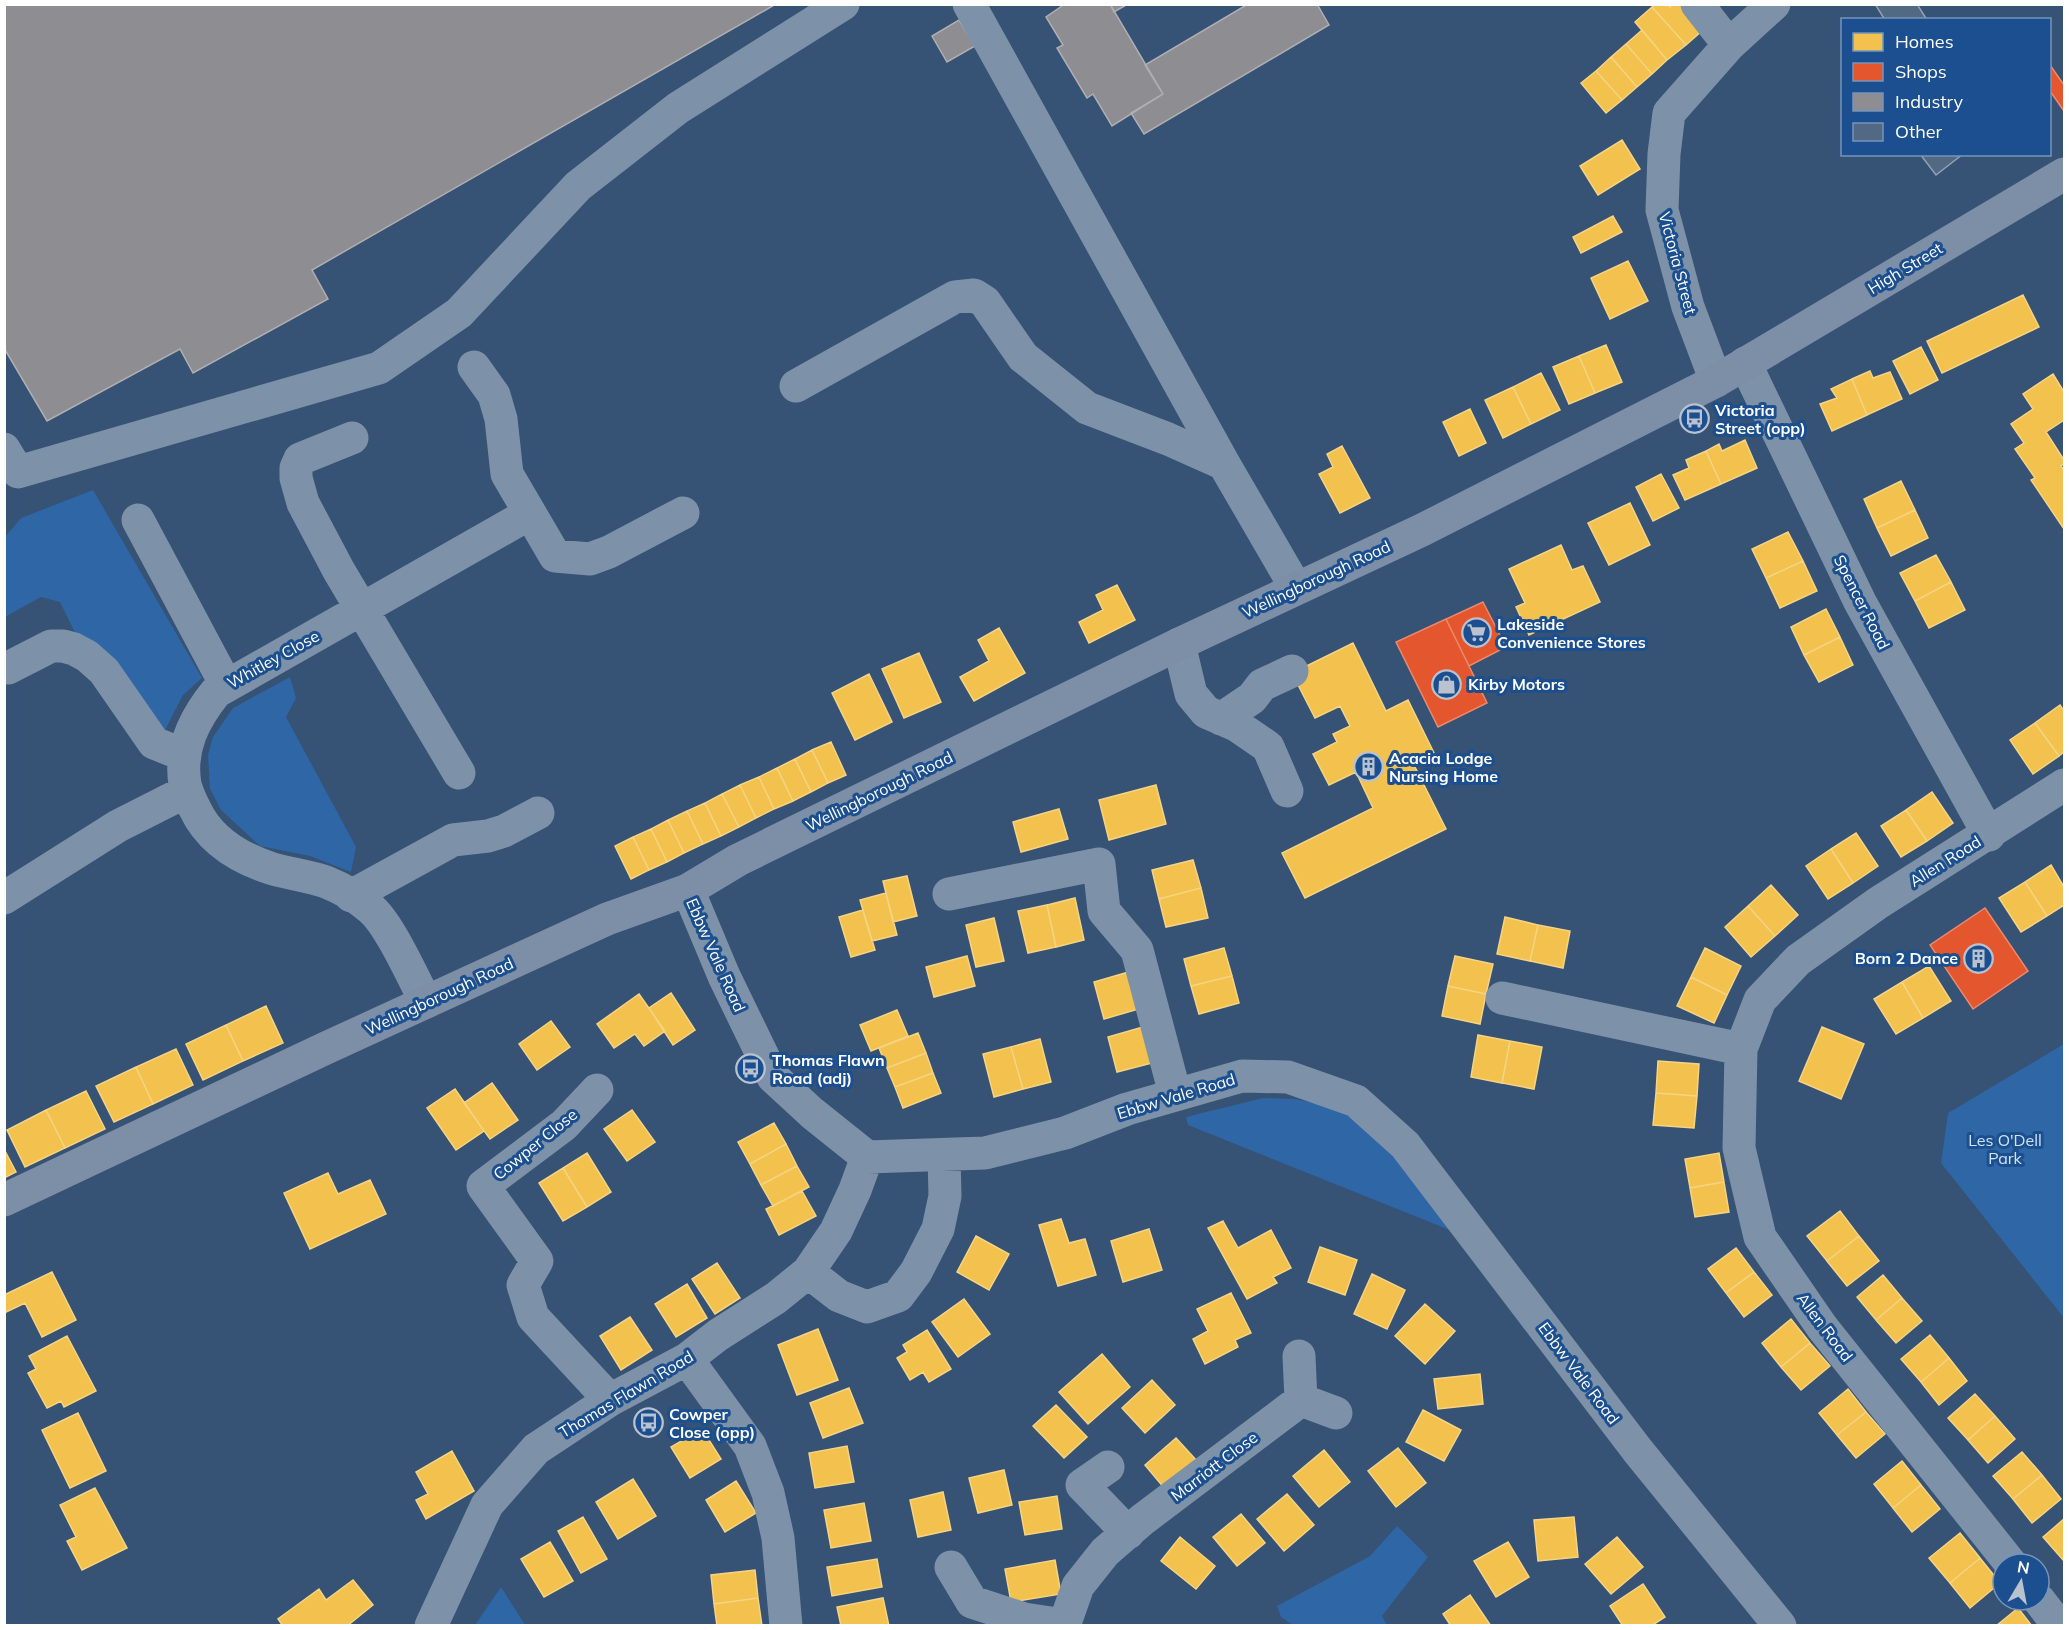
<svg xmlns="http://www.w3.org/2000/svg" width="2069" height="1630" viewBox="0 0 2069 1630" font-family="Mulish,sans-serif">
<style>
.green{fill:#2f66a5}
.homes{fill:#f2c14e;stroke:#f6d483;stroke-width:1.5}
.shops{fill:#e4572e;stroke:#ec896d;stroke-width:1.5}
.industry{fill:#8d8d92;stroke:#afafb3;stroke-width:1.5}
.building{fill:#526984;stroke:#92a2b6;stroke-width:1.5}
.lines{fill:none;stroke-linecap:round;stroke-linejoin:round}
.minor{stroke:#7d92a8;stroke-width:33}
.major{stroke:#7d8ea7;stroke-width:33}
.labels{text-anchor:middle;stroke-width:6;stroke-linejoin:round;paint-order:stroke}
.street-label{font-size:16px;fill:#fff;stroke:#1b4f8f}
.poi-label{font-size:16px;font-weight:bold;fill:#fff;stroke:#1b4f8f;text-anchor:start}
.park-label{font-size:16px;fill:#cfe3fa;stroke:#1b4f8f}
</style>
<rect width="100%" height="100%" fill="#365274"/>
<path class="green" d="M93 490 202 678 183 695 164 732 80 643 60 602 41 597 5 617V537L21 518Z
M290 677 296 698 286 717 356 847 351 872 310 856 260 846 221 810 210 789 208 755 213 737 233 708Z
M2064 1044V1318L1941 1163 1948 1113Z
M1263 1098 1295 1099 1331 1106 1369 1124 1462 1235 1188 1125 1186 1117Z
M1397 1526 1428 1557 1382 1616 1387 1625H1293L1281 1617 1277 1606 1370 1556Z
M501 1587 525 1625H475Z"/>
<path class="homes" d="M1655 4H1668L1670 7 1673 4H1681L1703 30 1686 45 1652 7Z
M1652 7 1686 45 1667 60 1635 22Z
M1642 30 1667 60 1652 74 1626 44Z
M1626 44 1652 74 1637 87 1611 57Z
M1611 57 1637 87 1622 100 1596 71Z
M1596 71 1622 100 1606 113 1581 83Z
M1622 140 1640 169 1598 195 1580 166Z
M1613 216 1622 232 1581 253 1573 237Z
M1628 261 1648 301 1610 319 1591 278Z
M2023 295 2039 327 1942 373 1927 341Z
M1606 345 1622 382 1595 393 1579 356Z
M1921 347 1938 380 1910 394 1893 361Z
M1579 356 1595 393 1569 404 1553 367Z
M1870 371 1873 378 1890 372 1902 399 1867 415 1852 379Z
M1541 373 1560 410 1531 424 1513 387Z
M2053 374 2064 392V420L2046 432 2064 460V464L2061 466 2064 470V529L2031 480 2035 478 2015 449 2024 443 2011 424 2033 409 2023 394Z
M1852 379 1867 415 1832 431 1820 404 1837 398 1831 389Z
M1513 387 1531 424 1503 438 1485 400Z
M1470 409 1486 443 1459 456 1443 422Z
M1745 440 1757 468 1721 484 1706 451 1719 444 1722 451Z
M1342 446 1370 498 1340 513 1319 474 1333 467 1327 454Z
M1706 451 1721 484 1685 500 1673 475 1689 468 1686 460Z
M1661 474 1679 508 1653 521 1636 487Z
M1901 481 1915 510 1877 528 1864 499Z
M1630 503 1650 545 1609 565 1588 523Z
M1915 510 1928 538 1891 556 1877 528Z
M1788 532 1803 561 1766 578 1752 549Z
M1561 545 1572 570 1583 566 1600 602 1529 635 1516 607 1525 603 1509 569Z
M1936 555 1951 582 1915 601 1900 573Z
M1803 561 1817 591 1780 608 1766 578Z
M1951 582 1965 610 1929 628 1915 601Z
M1117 585 1135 620 1089 643 1079 622 1103 610 1096 595Z
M1826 609 1840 637 1804 655 1791 627Z
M999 628 1025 673 974 701 960 677 989 661 978 640Z
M1840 637 1853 665 1819 682 1804 655Z
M1353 643 1386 711 1408 700 1434 753 1413 763 1446 829 1305 898 1282 853 1373 808 1356 772 1329 785 1313 754 1337 742 1333 734 1350 726 1340 706 1315 718 1292 673Z
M919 653 941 702 904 718 882 669Z
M869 674 892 722 855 740 832 693Z
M2060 705 2064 711V752L2059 756 2035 723Z
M2035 723 2059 756 2033 774 2010 740Z
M831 742 846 775 828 783 812 750Z
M812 750 828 783 811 792 795 759Z
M795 759 811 792 793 801 777 768Z
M777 768 793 801 774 809 759 777Z
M759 777 774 809 756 818 740 785Z
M740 785 756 818 739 827 722 794Z
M1156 785 1166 824 1109 840 1099 800Z
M1932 792 1953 823 1927 841 1906 810Z
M722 794 739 827 721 836 705 803Z
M705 803 721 836 703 844 687 811Z
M1059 809 1068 839 1021 852 1013 822Z
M1906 810 1927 841 1901 857 1881 826Z
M687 811 703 844 684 853 668 820Z
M668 820 684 853 667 862 651 829Z
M651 829 667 862 649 870 633 837Z
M1856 833 1878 866 1853 883 1831 849Z
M633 837 649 870 631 879 615 846Z
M1831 849 1853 883 1828 899 1806 866Z
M1193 860 1201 888 1159 899 1152 870Z
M2051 865 2064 887V905L2047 916 2025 882Z
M907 876 917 916 893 922 883 881Z
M2025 882 2047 916 2021 932 1999 898Z
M1771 885 1798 915 1775 936 1748 906Z
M1201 888 1208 918 1166 927 1159 899Z
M886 893 897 935 872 941 860 900Z
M1075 898 1084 940 1056 947 1047 905Z
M1047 905 1056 947 1028 953 1018 911Z
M1748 906 1775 936 1751 957 1725 927Z
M863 910 875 950 851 957 839 917Z
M1505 917 1538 925 1530 961 1497 954Z
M994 918 1004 961 976 967 966 925Z
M1538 925 1570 931 1563 968 1530 961Z
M1224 948 1232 976 1191 986 1184 959Z
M1705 948 1741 966 1727 995 1691 977Z
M967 956 975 986 934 997 926 967Z
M1455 956 1493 964 1486 994 1448 986Z
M1929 966 1951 1001 1923 1018 1902 982Z
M1132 971 1142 1008 1104 1019 1094 982Z
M1232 976 1239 1003 1199 1014 1191 986Z
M1691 977 1727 995 1714 1023 1677 1006Z
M1902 982 1923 1018 1896 1034 1874 999Z
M1448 986 1486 994 1480 1024 1442 1016Z
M671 993 695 1030 673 1045 649 1008Z
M639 994 665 1031 644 1046 635 1034 614 1048 597 1024Z
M266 1006 283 1043 243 1061 226 1025Z
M897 1010 908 1036 871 1051 860 1025Z
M551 1021 570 1047 537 1070 519 1044Z
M226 1025 243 1061 203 1080 186 1044Z
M1143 1027 1152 1063 1117 1072 1108 1037Z
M1822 1027 1864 1044 1841 1099 1799 1081Z
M918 1033 926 1053 887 1068 879 1048Z
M1478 1035 1510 1041 1502 1083 1471 1077Z
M1040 1039 1051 1082 1023 1089 1011 1047Z
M1510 1041 1542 1047 1534 1089 1502 1083Z
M1011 1047 1023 1089 994 1097 983 1054Z
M176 1049 193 1085 153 1104 136 1067Z
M926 1053 933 1073 895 1087 887 1068Z
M1658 1061 1699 1064 1697 1096 1656 1093Z
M136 1067 153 1104 114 1122 96 1086Z
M933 1073 941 1093 903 1108 895 1087Z
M492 1083 518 1120 490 1139 464 1103Z
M455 1089 484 1131 456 1150 427 1108Z
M86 1091 105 1129 65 1148 46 1110Z
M1656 1093 1697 1096 1694 1128 1653 1125Z
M46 1110 65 1148 25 1167 7 1130Z
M632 1110 655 1142 627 1161 604 1129Z
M774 1123 786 1144 750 1164 738 1142Z
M786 1144 797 1166 761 1185 750 1164Z
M4 1149 16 1172 4 1178Z
M587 1153 611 1192 587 1207 563 1168Z
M1719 1153 1724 1182 1690 1188 1685 1159Z
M797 1166 809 1187 773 1206 761 1185Z
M563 1168 587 1207 563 1221 539 1183Z
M328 1173 338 1194 370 1180 386 1214 310 1249 284 1193Z
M1724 1182 1729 1212 1695 1217 1690 1188Z
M802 1191 816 1216 779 1235 766 1209Z
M1840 1211 1859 1236 1827 1261 1807 1236Z
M1061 1219 1069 1243 1085 1239 1096 1275 1058 1286 1039 1225Z
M1223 1221 1238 1248 1271 1230 1291 1268 1273 1277 1277 1283 1247 1299 1208 1228Z
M1149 1229 1162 1270 1123 1282 1111 1241Z
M976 1236 1009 1254 989 1290 957 1272Z
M1859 1236 1879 1261 1847 1286 1827 1261Z
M1320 1247 1357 1260 1345 1295 1308 1282Z
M1736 1248 1754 1272 1726 1293 1708 1269Z
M717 1263 740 1298 715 1314 692 1279Z
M52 1272 76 1320 42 1337 25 1303 4 1313V1295Z
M1754 1272 1772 1295 1744 1317 1726 1293Z
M1372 1274 1405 1290 1387 1329 1354 1314Z
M1883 1275 1902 1298 1876 1320 1857 1297Z
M687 1284 707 1318 676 1337 655 1304Z
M1231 1293 1251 1333 1235 1340 1238 1347 1205 1364 1193 1339 1208 1331 1197 1309Z
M1902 1298 1922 1321 1896 1343 1876 1320Z
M964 1299 990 1334 958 1357 932 1322Z
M1425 1304 1455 1331 1425 1364 1395 1336Z
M630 1317 652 1350 621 1370 600 1336Z
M1791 1319 1810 1343 1781 1367 1762 1343Z
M818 1329 838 1380 797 1395 778 1345Z
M927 1330 951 1369 929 1382 923 1372 910 1380 897 1358 907 1352 903 1345Z
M1930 1335 1949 1358 1921 1382 1901 1359Z
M67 1336 96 1391 64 1407 61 1401 47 1408 28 1373 36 1369 29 1356Z
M1810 1343 1830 1366 1801 1390 1781 1367Z
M1102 1354 1130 1387 1088 1424 1059 1392Z
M1949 1358 1967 1381 1939 1405 1921 1382Z
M1480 1374 1483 1404 1438 1409 1434 1379Z
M1152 1380 1175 1405 1145 1433 1122 1408Z
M849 1388 863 1423 823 1438 810 1403Z
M1848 1389 1866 1412 1837 1435 1819 1413Z
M1975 1394 1995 1416 1968 1440 1948 1418Z
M1056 1405 1087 1437 1064 1458 1033 1426Z
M1423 1410 1461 1430 1444 1461 1406 1442Z
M1866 1412 1885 1434 1856 1458 1837 1435Z
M78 1413 106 1471 70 1488 42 1430Z
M1995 1416 2015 1439 1988 1463 1968 1440Z
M702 1429 721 1459 690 1478 671 1447Z
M1176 1438 1197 1461 1165 1489 1145 1465Z
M847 1446 854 1482 815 1488 809 1453Z
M1398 1448 1426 1483 1396 1507 1368 1471Z
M1324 1450 1350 1482 1319 1507 1293 1476Z
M452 1451 474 1491 426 1519 416 1500 428 1494 416 1472Z
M2022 1452 2042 1475 2013 1499 1993 1476Z
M1902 1461 1921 1485 1893 1508 1874 1484Z
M1004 1470 1012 1505 978 1513 969 1478Z
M2042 1475 2061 1499 2032 1523 2013 1499Z
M633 1479 656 1516 618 1539 596 1502Z
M736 1481 756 1513 725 1532 706 1500Z
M1921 1485 1940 1509 1912 1532 1893 1508Z
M95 1488 127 1548 82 1570 67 1541 76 1537 60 1505Z
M943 1492 951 1530 918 1537 910 1500Z
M1287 1494 1314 1525 1284 1551 1257 1519Z
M1057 1496 1062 1529 1025 1535 1019 1502Z
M864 1503 871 1541 831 1548 824 1510Z
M1241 1514 1265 1543 1237 1566 1213 1537Z
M583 1517 607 1559 581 1573 558 1531Z
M1574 1517 1578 1557 1538 1561 1534 1520Z
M2064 1519V1561L2043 1537Z
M1960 1533 1980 1558 1950 1583 1929 1558Z
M1180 1537 1215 1566 1196 1589 1161 1561Z
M1617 1537 1643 1567 1611 1594 1585 1564Z
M550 1542 573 1581 544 1597 521 1559Z
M1508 1542 1529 1577 1496 1597 1474 1561Z
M1980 1558 2000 1583 1970 1608 1950 1583Z
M877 1559 882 1587 832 1596 827 1567Z
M1055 1560 1061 1594 1011 1602 1005 1569Z
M755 1570 758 1598 714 1604 711 1575Z
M353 1580 373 1605 347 1626H283L278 1619 319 1589 326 1600Z
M1643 1584 1665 1617 1651 1626H1623L1610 1606Z
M1470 1595 1491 1626H1451L1443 1614Z
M758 1598 762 1626H717L714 1604Z
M883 1598 889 1626H841L837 1607Z
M2018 1608 2032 1626H1996Z"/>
<path class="shops" d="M2050 65 2064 85V111L2050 91Z
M1483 602 1506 647 1469 666 1446 619Z
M1446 619 1487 703 1438 727 1396 642Z
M1985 908 2028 971 1973 1009 1930 945Z"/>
<path class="industry" d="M4 4H776L312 270 328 299 193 373 180 349 47 421 4 348Z
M1065 4H1110L1163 94 1112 126 1093 94 1087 98 1057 48 1063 45 1046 17Z
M1110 4H1128L1114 12Z
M1248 4H1317L1329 25 1144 134 1131 113 1163 94 1145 65Z
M959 20 975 46 947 62 932 36Z"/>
<path class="building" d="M1875 4H1917L1927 20H1885Z
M1920 154H1963L1936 175Z"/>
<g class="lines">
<path class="minor" d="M969 4 1224 464 1296 588
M1697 4 1729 45
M1745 363 1860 602 1989 835
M474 367 494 395 501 419 507 474 555 556 590 559 609 552 683 513
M1716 381 1688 307 1662 210 1664 154 1669 113 1729 45 1774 4
M796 386 955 297 974 295 985 302 1023 357 1087 408 1168 439 1224 464
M352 438 300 459 296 468V478L303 503 339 571 459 773
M4 449 18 472 379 368 459 313 578 186 678 108 843 4
M138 520 226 685
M1179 644 1191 694 1206 712 1236 725 1268 747 1287 791
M8 668 51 646H63L74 649 87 656 104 671 154 743 184 755
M1221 719 1252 698 1262 685 1292 671
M688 890 724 976 773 1077 812 1113 867 1157 985 1153 1065 1133 1127 1109 1242 1076 1288 1077 1356 1101 1405 1145 1638 1451 1780 1626
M949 894 1099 864 1104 911 1137 950 1175 1094
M351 896 453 840 488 836 504 831 538 813
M4 898 118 826 187 791
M1502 998 1741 1049
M426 1002C413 978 389 923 370 908 358 898 341 888 326 882 309 876 290 874 273 869 241 859 210 841 195 809 191 801 187 793 185 784 179 749 194 719 216 692L529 514
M597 1090 564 1125 483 1186 537 1261 523 1285 533 1317 610 1400
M808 1272 839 1296 867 1307 898 1296 916 1272 938 1229 945 1196 944 1156
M1299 1356 1301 1400
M687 1359 750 1446 768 1493 778 1538 786 1626
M1301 1400 1336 1413
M1108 1467 1082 1485 1128 1533
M2011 1564 1822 1327 1760 1237 1739 1148 1741 1049 1760 1000 1798 960 1878 903 2064 785
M951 1567 972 1602 1024 1619 1064 1625
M2039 1600 2059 1626
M431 1626 487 1505 536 1449 610 1400 687 1359 718 1335 776 1298 808 1272 836 1231 855 1190 867 1157
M1064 1626 1078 1586 1105 1552 1142 1520 1301 1400"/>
<path class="major" d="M4 1200 326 1048 607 919 688 890 738 860 1179 644 1422 530 1716 381 2064 174"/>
</g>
<defs>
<symbol id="bus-ring" viewBox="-11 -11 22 22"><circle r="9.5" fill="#1b4f8f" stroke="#b9c2ce" stroke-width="1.5"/><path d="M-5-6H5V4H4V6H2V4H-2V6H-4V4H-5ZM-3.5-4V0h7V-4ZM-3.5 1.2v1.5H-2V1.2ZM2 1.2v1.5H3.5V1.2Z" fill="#b9c2ce"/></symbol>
<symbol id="supermarket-ring" viewBox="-11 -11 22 22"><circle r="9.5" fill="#1b4f8f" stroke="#b9c2ce" stroke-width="1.5"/><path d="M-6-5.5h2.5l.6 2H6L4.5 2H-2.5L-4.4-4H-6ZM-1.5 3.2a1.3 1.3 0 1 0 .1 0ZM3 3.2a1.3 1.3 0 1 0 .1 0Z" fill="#b9c2ce"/></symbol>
<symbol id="shop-ring" viewBox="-11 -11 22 22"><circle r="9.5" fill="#1b4f8f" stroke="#b9c2ce" stroke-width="1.5"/><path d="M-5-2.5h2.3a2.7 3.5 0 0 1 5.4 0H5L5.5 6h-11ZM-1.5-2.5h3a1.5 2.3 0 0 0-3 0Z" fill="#b9c2ce"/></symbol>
<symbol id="building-ring" viewBox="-11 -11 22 22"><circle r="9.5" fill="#1b4f8f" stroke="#b9c2ce" stroke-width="1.5"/><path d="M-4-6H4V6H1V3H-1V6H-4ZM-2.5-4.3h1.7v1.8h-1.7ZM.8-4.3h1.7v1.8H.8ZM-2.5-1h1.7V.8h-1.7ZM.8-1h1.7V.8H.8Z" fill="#b9c2ce"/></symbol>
</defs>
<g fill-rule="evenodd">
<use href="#bus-ring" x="1678" y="402" width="33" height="33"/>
<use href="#supermarket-ring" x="1460" y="616" width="33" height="33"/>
<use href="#shop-ring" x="1430" y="668" width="33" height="33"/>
<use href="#building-ring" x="1352" y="750" width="33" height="33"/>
<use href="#building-ring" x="1962" y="942" width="33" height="33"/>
<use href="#bus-ring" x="734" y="1052" width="33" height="33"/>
<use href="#bus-ring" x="632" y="1406" width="33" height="33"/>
</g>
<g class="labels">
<g class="street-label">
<text transform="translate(1678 263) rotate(75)" y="6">Victoria Street</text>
<text transform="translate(1905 268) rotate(-31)" y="6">High Street</text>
<text transform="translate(1316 579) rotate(-25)" y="6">Wellingborough Road</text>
<text transform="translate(1862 602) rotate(63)" y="6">Spencer Road</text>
<text transform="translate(273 659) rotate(-29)" y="6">Whitley Close</text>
<text transform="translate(879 791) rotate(-26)" y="6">Wellingborough Road</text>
<text transform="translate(1945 861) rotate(-32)" y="6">Allen Road</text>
<text transform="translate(716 955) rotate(66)" y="6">Ebbw Vale Road</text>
<text transform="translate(439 996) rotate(-25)" y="6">Wellingborough Road</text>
<text transform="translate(1176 1096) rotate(-17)" y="6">Ebbw Vale Road</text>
<text transform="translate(535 1144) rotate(-39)" y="6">Cowper Close</text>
<text transform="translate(1825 1327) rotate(53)" y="6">Allen Road</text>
<text transform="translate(1579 1373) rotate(53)" y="6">Ebbw Vale Road</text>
<text transform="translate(626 1394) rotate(-31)" y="6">Thomas Flawn Road</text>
<text transform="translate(1214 1466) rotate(-37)" y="6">Marriott Close</text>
</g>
<g class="poi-label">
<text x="1715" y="416">Victoria<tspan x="1715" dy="18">Street (opp)</tspan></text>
<text x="1497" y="630">Lakeside<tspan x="1497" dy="18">Convenience Stores</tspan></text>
<text x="1468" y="690">Kirby Motors</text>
<text x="1389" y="764">Acacia Lodge<tspan x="1389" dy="18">Nursing Home</tspan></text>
<text x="1958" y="964" text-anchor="end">Born 2 Dance</text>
<text x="772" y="1066">Thomas Flawn<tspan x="772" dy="18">Road (adj)</tspan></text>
<text x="669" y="1420">Cowper<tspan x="669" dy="18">Close (opp)</tspan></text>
</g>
<g class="park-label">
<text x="2005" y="1146">Les O'Dell<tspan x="2005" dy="18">Park</tspan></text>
</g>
</g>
<rect width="2069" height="1630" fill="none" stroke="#ffffff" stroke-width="12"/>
<rect x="1841" y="18" width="210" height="138" fill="#1b4f8f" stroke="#7695bc" stroke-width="1.5"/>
<rect x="1853" y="33" width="30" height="18" fill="#f2c14e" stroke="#7695bc" stroke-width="1.5"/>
<text x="1895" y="48" font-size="18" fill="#ffffff">Homes</text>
<rect x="1853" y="63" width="30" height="18" fill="#e4572e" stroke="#7695bc" stroke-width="1.5"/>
<text x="1895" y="78" font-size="18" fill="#ffffff">Shops</text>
<rect x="1853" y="93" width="30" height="18" fill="#8d8d92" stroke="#7695bc" stroke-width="1.5"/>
<text x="1895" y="108" font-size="18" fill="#ffffff">Industry</text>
<rect x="1853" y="123" width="30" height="18" fill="#526984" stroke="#7695bc" stroke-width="1.5"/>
<text x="1895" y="138" font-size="18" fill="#ffffff">Other</text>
<g transform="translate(2021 1582) rotate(10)"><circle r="28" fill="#1b4f8f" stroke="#7695bc" stroke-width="1.5"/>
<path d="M0-4.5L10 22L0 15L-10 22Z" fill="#b9c2ce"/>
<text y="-9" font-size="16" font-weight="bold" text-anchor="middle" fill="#ffffff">N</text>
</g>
</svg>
